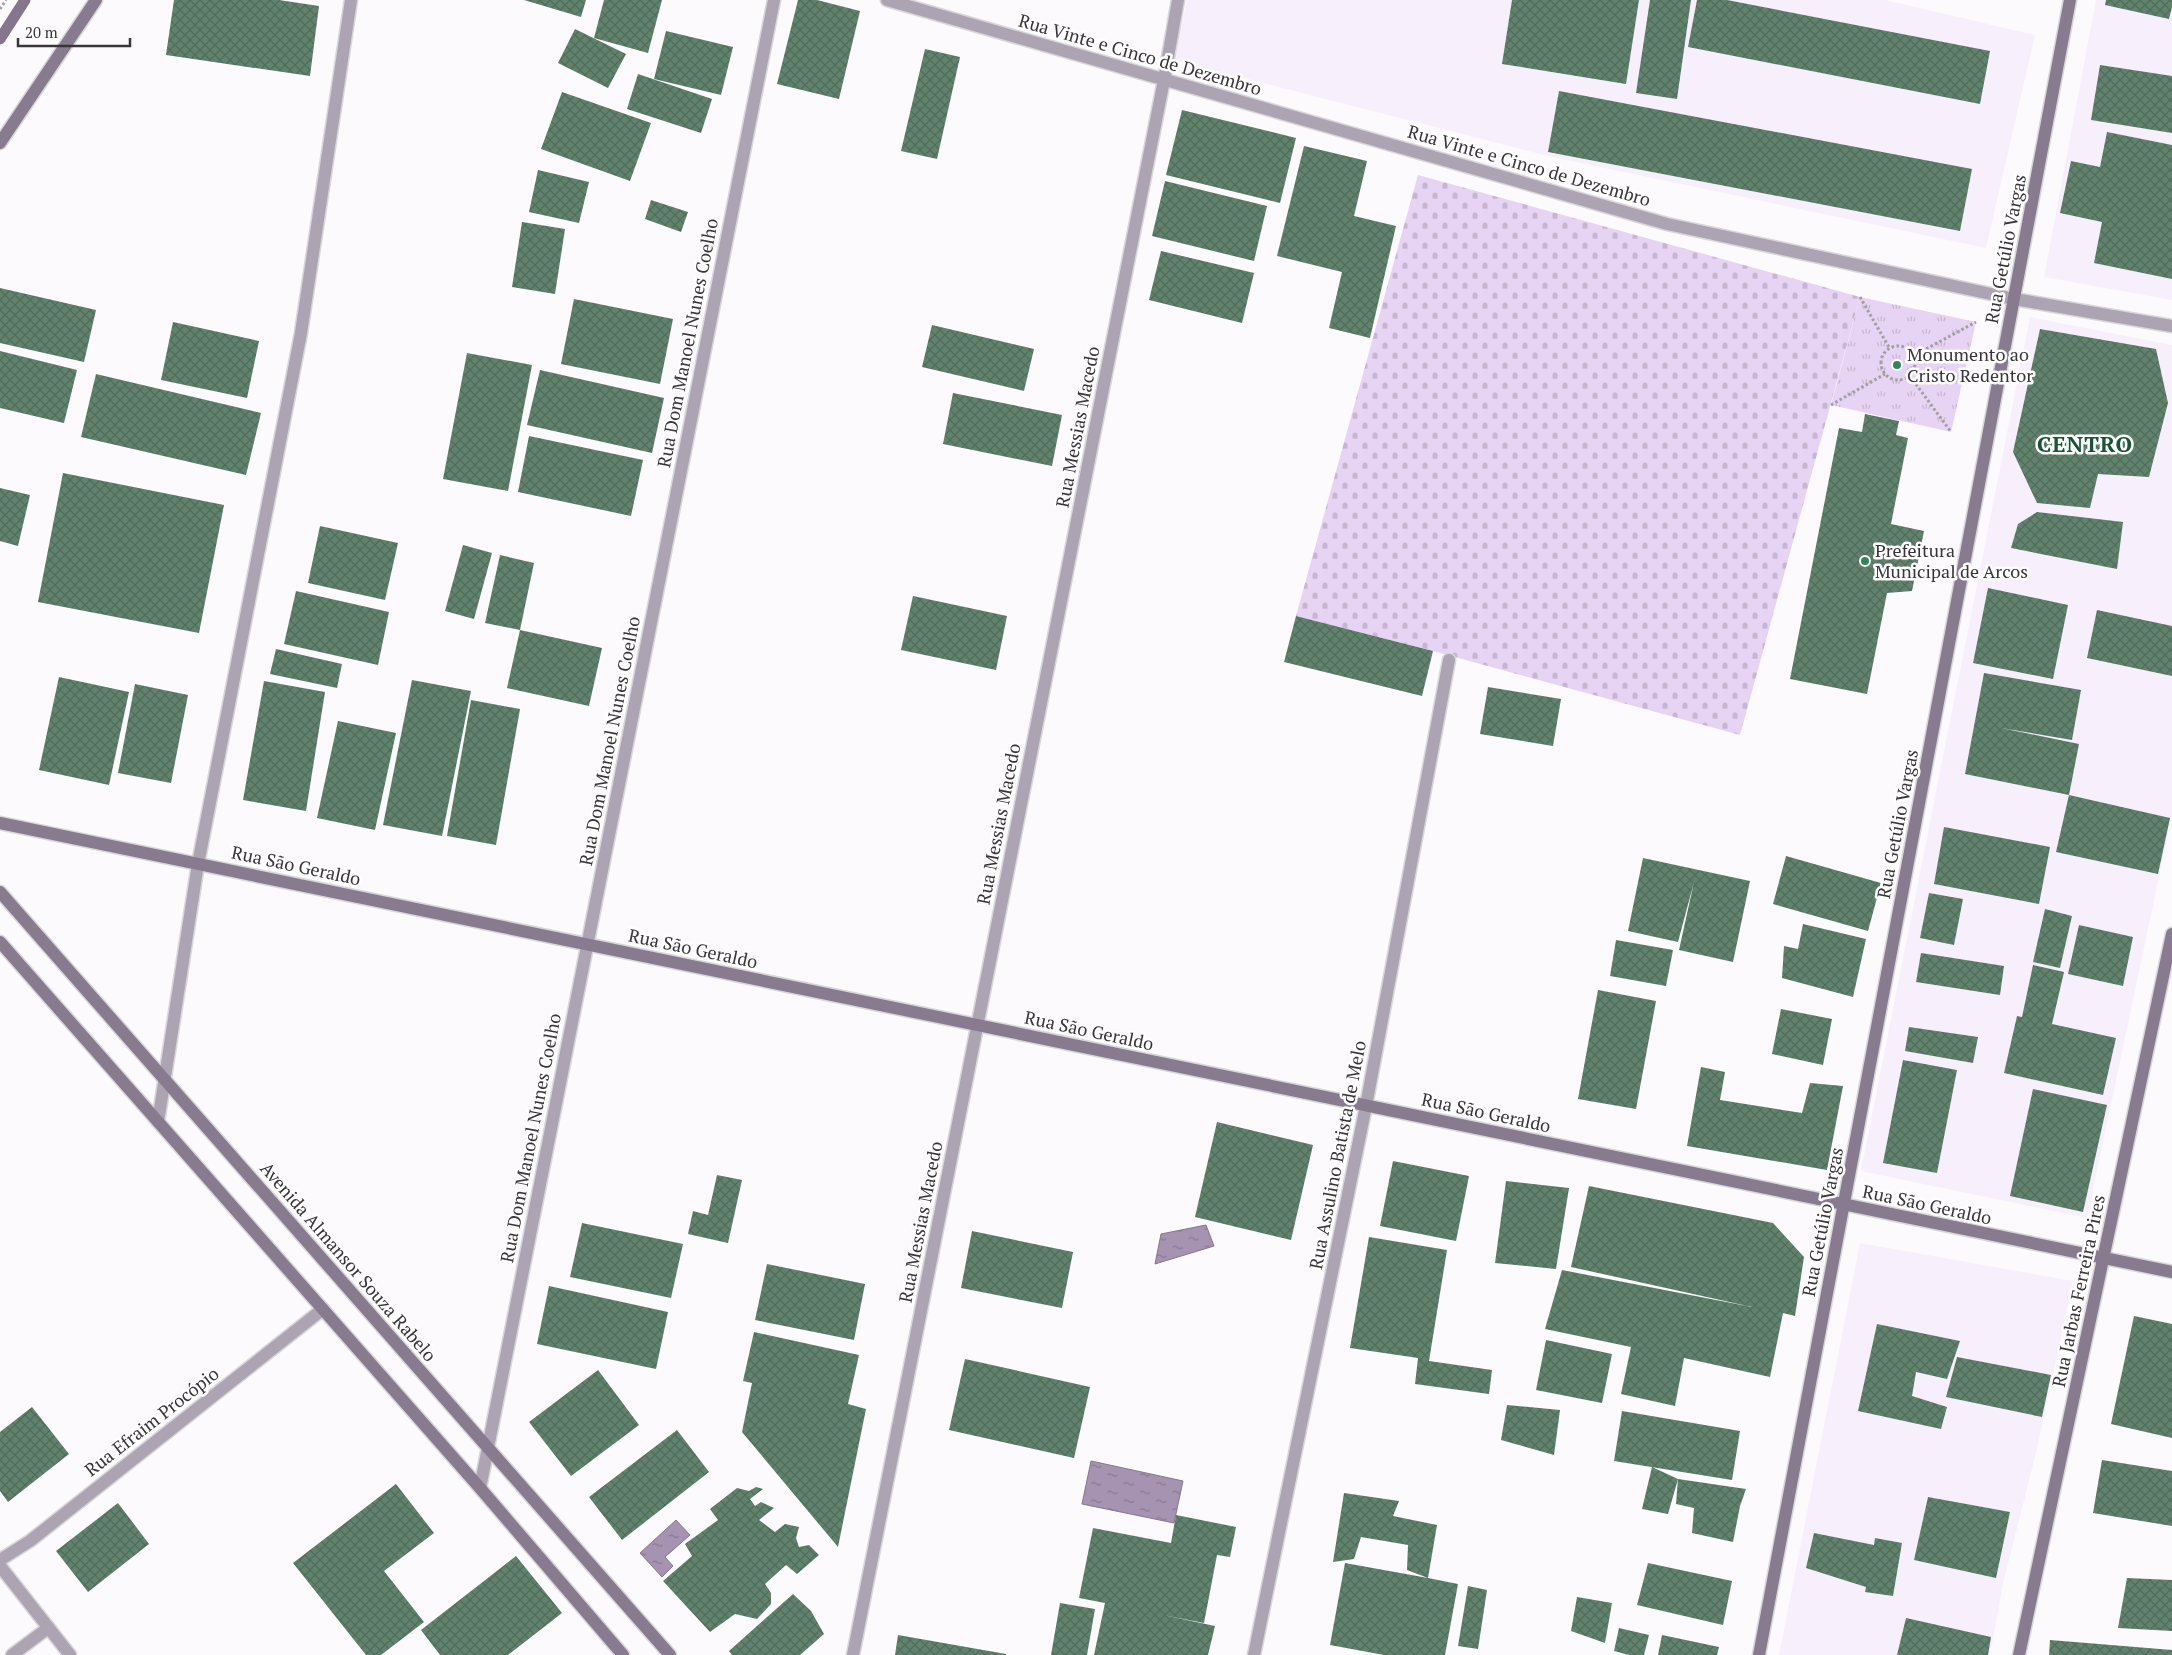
<svg xmlns="http://www.w3.org/2000/svg" width="2172" height="1655" viewBox="0 0 2172 1655" font-family="'PT Serif',serif">
<style>
.built{fill:#f8effd}
.grass{fill:url(#grass-tufts)}
.cemetery{fill:url(#cemetery-stones)}
.water{fill:url(#water-ripples);stroke:#85768d}
.lines{fill:none;stroke-linecap:round;stroke-linejoin:round}
.stream{stroke:#85768d;stroke-width:11}
.building{fill:url(#building-cross-hatch)}
.street-casing{stroke:#d9d6da;stroke-width:15}
.secondary-casing{stroke:#d9d6da;stroke-width:15}
.path{stroke:#a19ea2;stroke-width:3;stroke-dasharray:2.5 2.5;stroke-linecap:butt}
.street{stroke:#ada4b3;stroke-width:12}
.secondary{stroke:#887b90;stroke-width:12}
.poi-dot{fill:#31875a;stroke:#fff;stroke-width:2}
.labels{text-anchor:middle;stroke-width:5;stroke-linejoin:round;paint-order:stroke}
.street-label{font-size:18px;fill:#38343a;stroke:#fff}
.poi-label{font-size:18px;fill:#38343a;stroke:#fff;text-anchor:start}
.district-label{font-size:22px;font-weight:bold;letter-spacing:1px;fill:#185435;stroke:#fff}
</style>
<defs>
<pattern id="grass-tufts" width="24" height="20" patternUnits="userSpaceOnUse" patternTransform="scale(1.25)"><rect width="24" height="20" fill="#e7d3f3"/><path d="M3 7l-1-3M5 7V3M7 7l1-3M15 17l-1-3M17 17v-4M19 17l1-3" fill="none" stroke="#c7b6d1"/></pattern>
<pattern id="cemetery-stones" width="16" height="16" patternUnits="userSpaceOnUse" patternTransform="scale(1.25)"><rect width="16" height="16" fill="#e7d3f3"/><path d="M2 7V4a2 2 0 0 1 4 0v3zM10 15v-3a2 2 0 0 1 4 0v3z" fill="#c7b6d1"/></pattern>
<pattern id="water-ripples" width="26" height="14" patternUnits="userSpaceOnUse" patternTransform="scale(1.25)"><rect width="26" height="14" fill="#a692b1"/><path d="M2 4q2-2 4 0t4 0M15 11q2-2 4 0t4 0" fill="none" stroke="#887891"/></pattern>
<pattern id="building-cross-hatch" width="8" height="8" patternUnits="userSpaceOnUse" patternTransform="scale(1.25)"><rect width="8" height="8" fill="#61836e"/><path d="M0 0l8 8M0 8l8-8" fill="none" stroke="#516c5b"/></pattern>
</defs>
<rect width="100%" height="100%" fill="#fcfafd"/>
<path class="built" d="M1187 0H1885L2035 35 1986 248 1552 157 1174 60Z
M2096 0H2172V300L2044 277Z
M2030 317 2172 345V815L2087 1218 1861 1171Z
M1860 1243 2073 1281 2036 1453 2003 1583 1990 1655H1779Z"/>
<path class="grass" d="M1860 297 1976 322 1951 432 1831 405Z"/>
<path class="cemetery" d="M1418 175 1860 297 1740 735 1433 651 1296 616Z"/>
<path class="water" d="M1206 1225 1214 1246 1155 1264 1161 1234Z
M1091 1461 1183 1481 1174 1523 1082 1504Z
M676 1520 690 1535 665 1557 673 1566 662 1577 640 1553Z"/>
<g class="lines">
<path class="stream" d="M0 39 25 0"/>
</g>
<path class="building" d="M174 0H279L319 6 310 76 166 55Z
M524 0H586L581 17Z
M604 0H662L648 53 594 38Z
M798 0H817L860 11 839 99 777 84Z
M1512 0H1639L1626 84 1502 64Z
M1650 0H1691L1677 99 1636 93Z
M1697 0H1727L1990 51 1980 104 1688 47Z
M2106 0H2172V7L2169 19 2105 5Z
M575 29 626 54 608 88 558 63Z
M666 31 733 47 721 95 654 79Z
M925 49 960 57 937 159 901 151Z
M2100 65 2172 76V133L2091 120Z
M638 74 712 99 701 133 627 109Z
M1559 91 1972 169 1960 231 1548 152Z
M562 92 651 123 630 181 541 149Z
M1182 110 1296 138 1280 203 1166 175Z
M2107 132 2172 145V279L2094 263 2102 222 2060 213 2071 161 2100 167Z
M1304 146 1367 161 1354 216 1396 226 1370 338 1329 328 1342 272 1277 256Z
M538 170 589 182 579 223 529 212Z
M1165 181 1267 206 1254 261 1152 236Z
M651 200 688 212 681 232 645 219Z
M522 222 565 229 555 294 512 287Z
M1161 251 1254 273 1242 323 1149 300Z
M0 288 96 310 84 362 0 343Z
M574 299 673 319 660 384 561 364Z
M173 322 259 341 247 398 161 380Z
M932 325 1034 349 1024 391 922 367Z
M2040 329 2156 349 2168 403 2149 477 2098 474 2090 508 2037 503 2013 452Z
M0 351 77 370 64 423 0 408Z
M467 353 532 365 508 491 443 479Z
M540 370 664 398 652 453 527 425Z
M96 374 261 413 246 475 81 437Z
M953 393 1062 415 1052 466 943 444Z
M1865 414 1899 421 1896 435 1908 438 1891 524 1924 531 1912 591 1887 593 1867 694 1790 679 1839 428 1862 432Z
M529 436 643 460 631 516 518 492Z
M63 473 224 505 199 633 38 602Z
M0 488 30 495 18 546 0 541Z
M2037 512 2123 522 2117 569 2011 548 2018 524Z
M320 526 398 543 385 600 308 583Z
M463 545 492 553 474 619 445 611Z
M500 555 534 563 520 630 485 623Z
M1988 588 2068 605 2053 679 1973 663Z
M296 591 389 612 378 665 284 644Z
M913 596 1007 616 996 670 901 650Z
M2097 610 2172 626V676L2087 658Z
M1296 616 1433 651 1422 696 1284 662Z
M520 630 602 648 589 706 507 688Z
M276 649 342 664 337 688 270 674Z
M1984 673 2081 690 2072 740 2001 728 2079 744 2069 795 2170 818 2158 874 2056 852 2069 795 1965 774Z
M59 677 129 692 109 785 39 770Z
M412 680 471 691 442 836 383 825Z
M264 681 325 692 306 811 243 800Z
M135 684 188 695 171 783 118 773Z
M1488 687 1561 699 1553 746 1480 734Z
M471 700 520 709 496 845 447 836Z
M338 721 396 733 375 830 317 818Z
M1944 827 2050 847 2039 904 1934 884Z
M1786 856 1881 883 1868 931 1773 904Z
M1643 858 1750 881 1733 962 1679 950 1694 882 1678 942 1628 931Z
M1929 893 1963 899 1954 945 1920 938Z
M2045 909 2072 916 2060 968 2033 962Z
M1803 924 1866 939 1853 997 1782 978 1784 946 1798 949Z
M2079 925 2133 937 2123 986 2068 974Z
M1616 940 1673 950 1666 986 1610 976Z
M1921 953 2004 966 2000 995 1916 982Z
M2033 965 2064 972 2052 1024 2116 1038 2103 1095 2004 1073 2017 1016 2022 1017Z
M1598 990 1656 1001 1636 1109 1578 1099Z
M1781 1009 1832 1019 1823 1065 1772 1054Z
M1909 1027 1978 1037 1973 1063 1905 1051Z
M1903 1060 1957 1070 1937 1173 1883 1163Z
M1701 1067 1725 1072 1720 1100 1802 1113 1810 1083 1843 1086 1827 1170 1687 1146Z
M2033 1089 2107 1105 2083 1212 2010 1196Z
M1217 1122 1313 1145 1291 1240 1195 1217Z
M1393 1161 1469 1176 1456 1241 1380 1226Z
M717 1175 742 1180 728 1243 688 1234 693 1211 708 1215Z
M1506 1181 1569 1188 1556 1269 1495 1263Z
M1589 1186 1773 1223 1804 1257 1795 1316 1783 1313 1770 1377 1684 1358 1675 1406 1621 1394 1631 1347 1545 1329 1562 1270 1752 1307 1571 1267Z
M582 1223 683 1244 671 1298 570 1277Z
M972 1231 1073 1252 1062 1308 961 1288Z
M1369 1237 1447 1250 1429 1361 1492 1370 1489 1394 1415 1384 1418 1358 1350 1348Z
M767 1264 865 1284 854 1340 755 1320Z
M549 1286 668 1312 656 1369 537 1344Z
M2134 1316 2172 1324V1438L2111 1424Z
M1877 1324 1960 1341 1947 1379 1916 1372 1912 1396 1947 1407 1941 1429 1858 1411Z
M754 1332 859 1355 848 1404 866 1409 838 1547 742 1432 752 1383 743 1381Z
M1546 1340 1612 1354 1602 1403 1536 1390Z
M1957 1357 2051 1375 2042 1417 1946 1397Z
M965 1359 1090 1387 1074 1458 949 1430Z
M598 1370 639 1425 571 1476 529 1422Z
M1507 1405 1560 1410 1554 1455 1501 1440Z
M32 1407 69 1454 8 1502 0 1491V1432Z
M1622 1411 1740 1431 1732 1480 1614 1461Z
M677 1430 709 1472 622 1540 589 1497Z
M2102 1460 2172 1471V1526L2093 1513Z
M1652 1467 1678 1479 1668 1514 1642 1509Z
M1678 1479 1746 1489 1740 1506 1733 1542 1692 1533 1694 1508 1676 1504Z
M396 1484 434 1533 384 1571 424 1622 381 1655H366L293 1563Z
M756 1487 763 1489 750 1499 755 1506 761 1502 774 1508 759 1520 775 1532 785 1524 799 1527 796 1538 799 1547 809 1545 819 1555 797 1574 786 1565 765 1584 771 1593V1604L757 1619 735 1614 710 1632 663 1581 692 1556 685 1544 718 1520 710 1509 737 1488 749 1491Z
M1344 1493 1399 1501 1393 1516 1437 1525 1428 1578 1458 1584 1445 1655H1384L1330 1645 1345 1563 1428 1578 1407 1570 1408 1545 1361 1537 1354 1559 1333 1562Z
M1928 1497 2010 1512 1996 1578 1914 1560Z
M118 1503 149 1544 88 1592 56 1551Z
M1176 1515 1236 1527 1230 1557 1217 1555 1204 1623 1163 1615 1215 1626 1208 1655H1094L1105 1603 1079 1598 1093 1528 1171 1543Z
M1814 1533 1874 1545 1875 1538 1902 1543 1893 1596 1865 1592 1866 1587 1806 1568Z
M516 1556 562 1613 508 1655H440L421 1630Z
M1648 1563 1732 1581 1723 1625 1637 1605Z
M2127 1578 2172 1580V1631L2118 1628Z
M1468 1586 1487 1590 1478 1649 1458 1646Z
M793 1594 811 1611 824 1634 800 1655H732L729 1651Z
M1577 1597 1612 1603 1605 1643 1571 1631Z
M1060 1603 1095 1609 1087 1655H1051Z
M1906 1618 1991 1637 1988 1655H1897Z
M1619 1628 1649 1635 1644 1655H1629L1614 1651Z
M898 1635 1006 1654V1655H895Z
M1662 1635 1719 1647 1717 1655H1658Z
M2050 1640 2172 1650V1655H2049Z"/>
<g class="lines">
<defs>
<path id="street" d="M887 0 1667 224 2014 299 2172 326
M158 1122 198 864 301 333 351 0
M480 1488 774 0
M0 1560 30 1541 323 1309
M0 1566 70 1655
M12 1655 48 1628
M853 1655 1164 80 1178 0
M1254 1655 1366 1106 1449 660"/>
<path id="secondary" d="M0 143 96 0
M0 823 2172 1272
M0 892 670 1655
M0 942 480 1488 623 1655
M1759 1655 2070 0
M2019 1655 2172 934"/>
</defs>
<use href="#street" class="street-casing"/>
<use href="#secondary" class="secondary-casing"/>
<path class="path" d="M0 9 6 0
M1860 297 1890 349
M1881 363a17 17 0 1 1 34 0a17 17 0 1 1-34 0Z
M1913 356 1976 322
M1910 376 1951 432
M1831 405 1885 374"/>
<use href="#street" class="street"/>
<use href="#secondary" class="secondary"/>
</g>
<g class="poi-dot">
<circle cx="1897" cy="365" r="5"/>
<circle cx="1865" cy="561" r="5"/>
</g>
<g class="labels">
<g class="street-label">
<text transform="translate(1140 55) rotate(16)" y="6">Rua Vinte e Cinco de Dezembro</text>
<text transform="translate(1529 166) rotate(16)" y="6">Rua Vinte e Cinco de Dezembro</text>
<text transform="translate(2006 249) rotate(-79)" y="6">Rua Getúlio Vargas</text>
<text transform="translate(688 343) rotate(-79)" y="6">Rua Dom Manoel Nunes Coelho</text>
<text transform="translate(1078 427) rotate(-79)" y="6">Rua Messias Macedo</text>
<text transform="translate(610 741) rotate(-79)" y="6">Rua Dom Manoel Nunes Coelho</text>
<text transform="translate(999 824) rotate(-79)" y="6">Rua Messias Macedo</text>
<text transform="translate(1898 824) rotate(-79)" y="6">Rua Getúlio Vargas</text>
<text transform="translate(296 866) rotate(12)" y="6">Rua São Geraldo</text>
<text transform="translate(693 949) rotate(12)" y="6">Rua São Geraldo</text>
<text transform="translate(1089 1031) rotate(12)" y="6">Rua São Geraldo</text>
<text transform="translate(1486 1113) rotate(12)" y="6">Rua São Geraldo</text>
<text transform="translate(531 1138) rotate(-79)" y="6">Rua Dom Manoel Nunes Coelho</text>
<text transform="translate(1338 1155) rotate(-79)" y="6">Rua Assulino Batista de Melo</text>
<text transform="translate(1927 1205) rotate(12)" y="6">Rua São Geraldo</text>
<text transform="translate(921 1222) rotate(-79)" y="6">Rua Messias Macedo</text>
<text transform="translate(1823 1222) rotate(-79)" y="6">Rua Getúlio Vargas</text>
<text transform="translate(348 1262) rotate(49)" y="6">Avenida Almansor Souza Rabelo</text>
<text transform="translate(2079 1291) rotate(-78)" y="6">Rua Jarbas Ferreira Pires</text>
<text transform="translate(152 1422) rotate(-38)" y="6">Rua Efraim Procópio</text>
</g>
<g class="poi-label">
<text x="1907" y="361">Monumento ao<tspan x="1907" dy="21">Cristo Redentor</tspan></text>
<text x="1875" y="557">Prefeitura<tspan x="1875" dy="21">Municipal de Arcos</tspan></text>
</g>
<g class="district-label">
<text x="2085" y="452">CENTRO</text>
</g>
</g>
<path d="M18 38v8h112v-8" fill="none" stroke="#38343a" stroke-width="2.5"/>
<text x="25" y="38" font-size="15" fill="#38343a" stroke="#ffffff" stroke-width="4" paint-order="stroke">20 m</text>
</svg>
